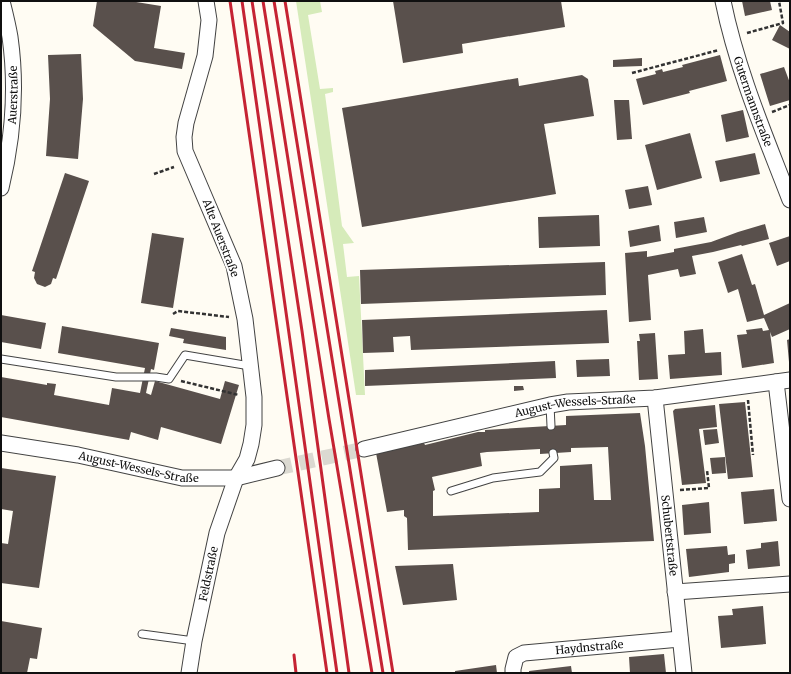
<svg xmlns="http://www.w3.org/2000/svg" width="791" height="674" viewBox="0 0 791 674" font-family="Merriweather,serif">
<style>
.green{fill:#d6ebba}
.building{fill:#59504c;fill-rule:evenodd}
.lines{fill:none;stroke-linecap:round;stroke-linejoin:round}
.street-tunnel{stroke:#dbd9d1;stroke-width:15;stroke-dasharray:15 8;stroke-linecap:butt}
.lane-casing{stroke:#434343;stroke-width:9}
.street-casing{stroke:#434343;stroke-width:17}
.path{stroke:#323232;stroke-width:2.5;stroke-dasharray:4 2;stroke-linecap:butt}
.lane{stroke:#fff;stroke-width:7}
.street{stroke:#fff;stroke-width:15}
.rail{stroke:#c52333;stroke-width:3}
.labels{text-anchor:middle;stroke-width:4;stroke-linejoin:round;paint-order:stroke}
.street-label{font-size:11px;fill:#101010;stroke:#fff}
</style>
<rect width="100%" height="100%" fill="#fffcf3"/>
<path class="green" d="M296 1H320L322 12 308 15 320 89 333 88V92L325 94 342 226 354 243 343 244 347 277 359 276 365 395H356Z"/>
<path class="building" d="M97 1H130L161 6 154 48 185 53 182 69 135 61 93 26Z
M393 1H561L565 27 462 44 463 53 403 63Z
M742 1H770L772 10 745 16Z
M780 25 790 32V49L772 40Z
M81 54 83 99 78 159 46 156 50 99 48 55Z
M720 55 727 81 689 91 690 93 643 105 636 79 656 74 655 71 659 70 662 69 663 72 683 67 682 65Z
M642 58V66L613 67V60Z
M784 67 790 83V100L770 106 760 74Z
M582 75 588 79 594 116 544 124 556 194 362 227 342 108 518 78 519 86Z
M614 100H629L632 139 617 140Z
M743 110 749 137 726 142 721 115Z
M690 133 702 178 657 190 645 145Z
M755 153 760 174 720 182 715 161Z
M65 173 89 181 56 279 53 278 51 284 45 287 37 284 34 278 35 272 32 271Z
M648 186 652 205 629 209 625 190Z
M599 215 600 246 539 248 538 217Z
M704 217 707 232 676 238 674 222Z
M765 224 769 239 742 246 741 245 713 252 692 256 696 274 680 277 678 269 648 275 651 320 629 322 625 253 647 251V257L674 252V249L711 242 738 232Z
M659 225 661 241 630 247 628 231Z
M152 233 184 238 173 308 141 303Z
M790 236V261L777 266 769 243Z
M742 254 752 285 755 284 764 315 790 303V329L772 337 770 332 774 363 742 368 737 335 747 334 746 330 762 328 763 331 769 330 764 318 747 322 738 289 728 293 718 262Z
M605 262 606 295 361 304 360 270Z
M607 310 609 343 411 350 410 336 393 337 394 352 363 353 362 320Z
M1 315 46 323 41 349 1 342Z
M62 326 159 343 154 370 151 369 146 393 151 395 155 381 220 399 225 381 239 385 221 444 161 427 158 440 131 432 129 440 1 417V377L47 385V383L56 384 54 395 109 405 112 388 140 393 145 368 58 353Z
M171 328 226 337V350L183 343 184 339 169 336Z
M703 329 705 353 721 352 722 375 670 379 668 355 685 354 684 331Z
M655 333 658 379 639 380 637 341H640L639 334Z
M790 339V362H789L787 340Z
M609 359 610 376 577 377 576 360Z
M555 361 556 378 365 386V370Z
M514 386H523L524 390 514 391Z
M745 402 753 477 728 479 719 404Z
M715 405 717 427 699 429 706 483 682 485 673 411 675 409Z
M640 413 645 446 654 541 408 550 407 518 404 516V510L387 512 376 453 424 443 425 445 478 432H485V430L566 425V416ZM608 447 611 500H594L592 464 560 466V488L539 489V512L433 516V491L435 490 432 477 482 466 480 453 487 452 540 449V454L571 452V448Z
M717 429 719 443 705 445 703 430Z
M725 457 726 473 712 474 710 458Z
M1 468 56 476 39 588 1 583V543L8 544 13 511 1 509Z
M774 489 777 521 744 524 741 492Z
M709 502 711 533 684 535 682 505Z
M778 541 780 566 748 569 746 550 761 548V543Z
M727 546 728 555 735 554V563L729 564V572L689 577 686 549Z
M453 564 457 600 403 605 395 566Z
M763 606 766 644 721 648 718 616 733 615 732 609Z
M1 621 42 628 37 659 30 658 27 673H1Z
M664 654 666 673H630L629 657Z
M496 665 497 673H455V671Z
M571 666 572 673H529V671Z"/>
<g class="lines">
<path class="street-tunnel" d="M277 468 364 449"/>
<defs>
<path id="lane" d="M1 359 116 377H156L169 379 185 355 250 366
M550 405 551 426
M451 491 493 478 540 472 554 458 553 453
M142 634 194 641"/>
<g id="street">
<path id="s1" d="M723 1C737 70 765 135 790 200"/>
<path id="s2" d="M1 188C13 139 17 87 10 37 8 25 5 13 2 1"/>
<path d="M776 382 790 499"/>
<path id="s3" d="M655 398 684 673"/>
<path id="s4" d="M1 443 78 455 182 478H236L277 468"/>
<path id="s5" d="M364 449 550 405 568 402 655 398 790 380"/>
<path d="M675 592 790 584"/>
<path id="s6" d="M189 673 194 641 217 533 236 478 247 459 251 444 254 425V397L245 319 234 266 185 151 184 137 186 123 205 56 209 20 206 1"/>
<path id="s7" d="M513 673V669L516 657 524 653 680 639"/>
</g>
</defs>
<use href="#lane" class="lane-casing"/>
<use href="#street" class="street-casing"/>
<path class="path" d="M747 33 783 23 779 1
M632 73 719 50
M772 112 790 105
M154 174 174 167
M173 314 178 311 229 317
M181 381 239 395
M748 400 753 455
M680 490 709 488 707 470"/>
<use href="#lane" class="lane"/>
<use href="#street" class="street"/>
<path class="rail" d="M230 1 327 673
M242 1 337 673
M252 1 302 331 349 673
M263 1 329 419 372 673
M274 1 383 673
M285 1 393 673
M294 655 296 673"/>
</g>
<g class="labels">
<g class="street-label">
<text dy="4" stroke="none"><textPath href="#s2" startOffset="94">Auerstraße</textPath></text>
<text dy="4" stroke="none"><textPath href="#s1" startOffset="105">Gutermannstraße</textPath></text>
<text transform="translate(221 238) rotate(69)" y="4">Alte Auerstraße</text>
<text dy="4" stroke="none"><textPath href="#s5" startOffset="216">August-Wessels-Straße</textPath></text>
<text dy="4" stroke="none"><textPath href="#s4" startOffset="140">August-Wessels-Straße</textPath></text>
<text dy="4" stroke="none"><textPath href="#s3" startOffset="138">Schubertstraße</textPath></text>
<text dy="4" stroke="none"><textPath href="#s6" startOffset="101">Feldstraße</textPath></text>
<text dy="4" stroke="none"><textPath href="#s7" startOffset="91">Haydnstraße</textPath></text>
</g>
</g>
<rect width="791" height="674" fill="none" stroke="#101010" stroke-width="4"/>
</svg>
